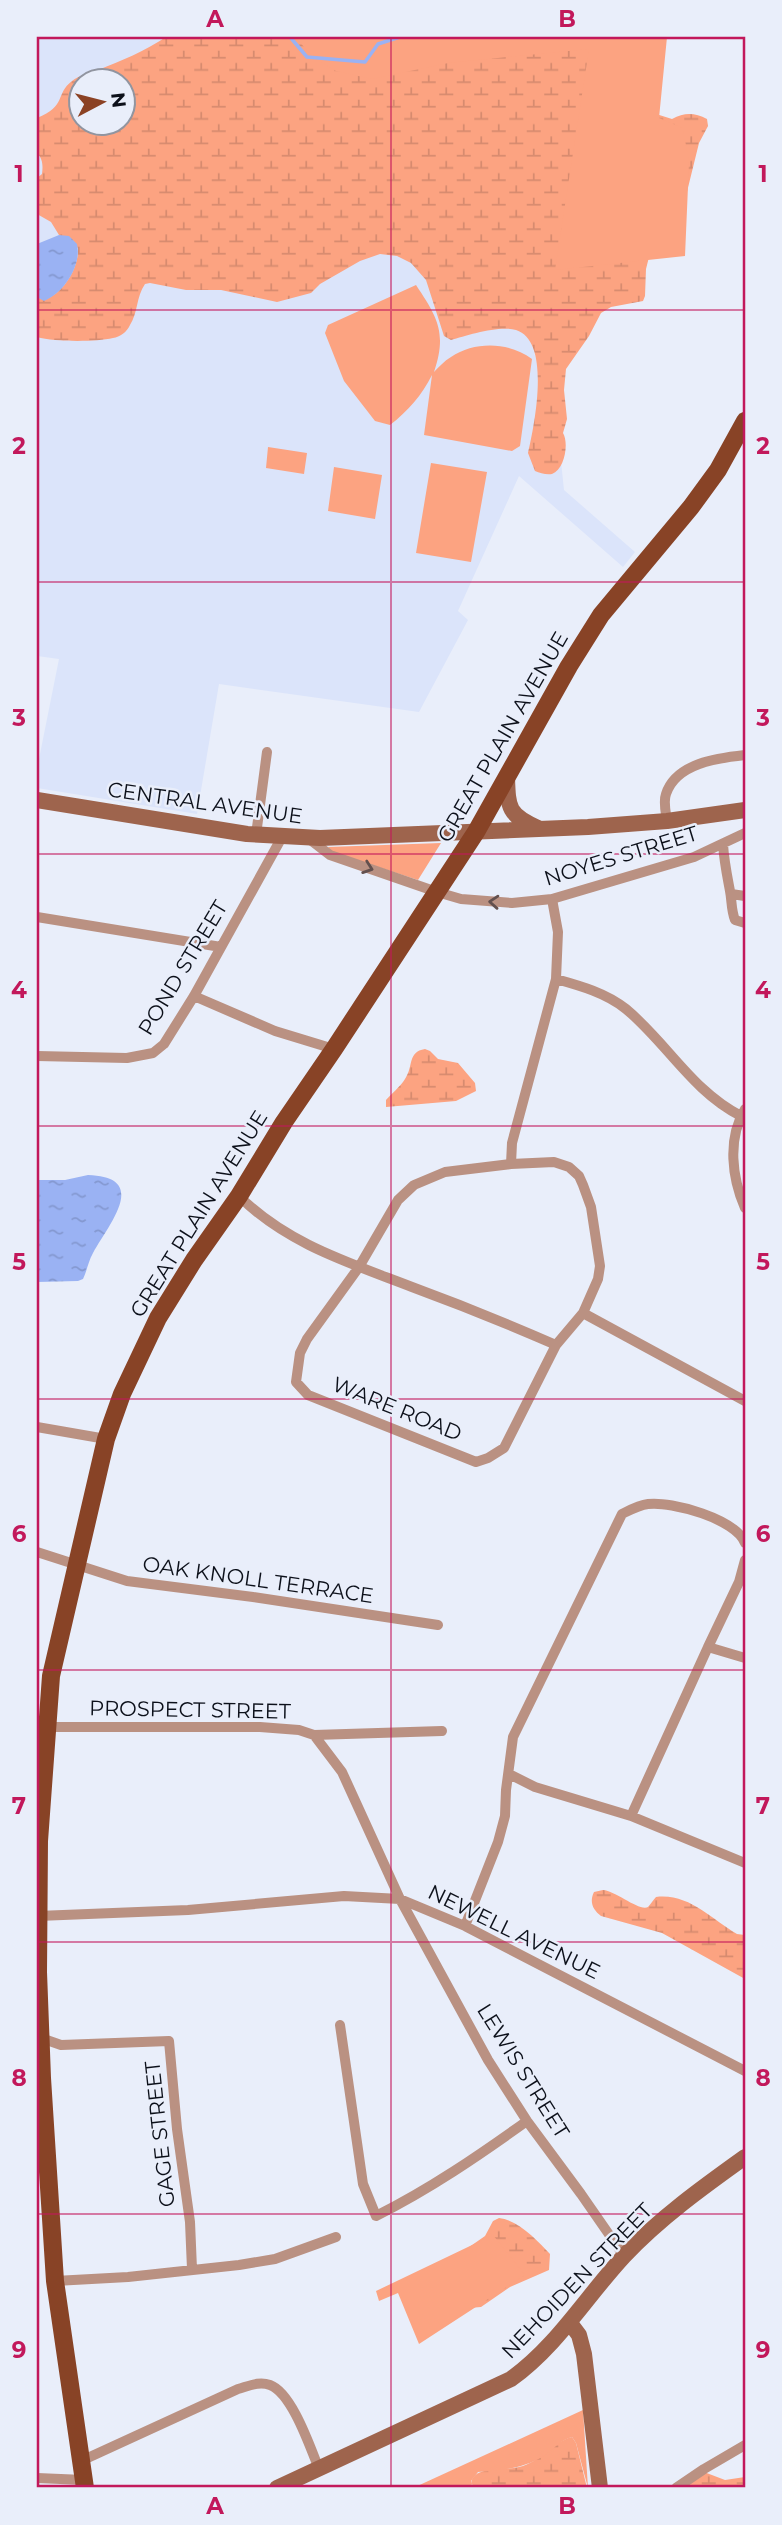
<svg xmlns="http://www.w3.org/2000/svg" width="782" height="2525" viewBox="0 0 782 2525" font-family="Montserrat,sans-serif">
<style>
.built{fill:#dbe4fa;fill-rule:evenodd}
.wetland{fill:url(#wetland-marsh);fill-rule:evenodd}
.green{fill:#fca381}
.water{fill:url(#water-ripples)}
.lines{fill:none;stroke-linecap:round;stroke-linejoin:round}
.stream{stroke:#9ab2f3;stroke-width:3.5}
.street{stroke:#ba9182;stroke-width:10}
.secondary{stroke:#9e644d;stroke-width:16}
.primary{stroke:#884326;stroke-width:18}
.oneway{stroke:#63504e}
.grid{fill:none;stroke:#c2185b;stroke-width:2;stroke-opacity:0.55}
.labels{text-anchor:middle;stroke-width:5;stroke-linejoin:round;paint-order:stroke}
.street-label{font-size:21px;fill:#0c101a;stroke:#e9eefa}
.neatline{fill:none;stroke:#c2185b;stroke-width:2.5}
.grid-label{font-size:23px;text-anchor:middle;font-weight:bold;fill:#c2185b}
</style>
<defs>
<pattern id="wetland-marsh" width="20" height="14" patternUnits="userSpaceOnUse" patternTransform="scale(1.75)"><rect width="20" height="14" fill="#fca381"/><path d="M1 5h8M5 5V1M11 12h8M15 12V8" fill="none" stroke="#d78b6f"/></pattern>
<pattern id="water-ripples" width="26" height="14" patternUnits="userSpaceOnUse" patternTransform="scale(1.75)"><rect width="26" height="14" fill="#9ab2f3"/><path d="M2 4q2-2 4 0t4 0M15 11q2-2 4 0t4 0" fill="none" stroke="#8498d0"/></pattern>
</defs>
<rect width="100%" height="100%" fill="#e9eefa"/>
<path class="built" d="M37 37H295L448 63 558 433 564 490 635 552 623 567 519 476 458 611 468 620 419 712 219 684 197 814 37 788V769L59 659 37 656ZM80 80H122V122H80Z"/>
<path class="wetland" d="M166 37H655L653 113 672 119C685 112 695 113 707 119L708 126 699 143 682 212 649 257 646 269 645 296 643 301 611 307 601 313 589 336 566 369 564 390 567 419 563 433C569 443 565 469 552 474 546 475 540 473 535 471L528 453C534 427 552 341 516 330 500 325 467 335 451 340L444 336 426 280 411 263 397 256 380 254 360 261 320 284 311 293 277 302 221 290H186L150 283 145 284C136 297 138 313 130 325 127 332 120 337 113 338 95 342 55 342 37 337V297L44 300C63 294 79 268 78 248L59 235 51 222 37 214V178L42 174C43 166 43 159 37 153V118C67 106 55 94 72 81 79 75 90 73 98 70 121 61 145 51 166 37ZM80 80H122V122H80Z
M425 1049 430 1051 438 1059 458 1063 475 1083 476 1091 456 1101 386 1107V1100C392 1093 400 1087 405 1079 414 1066 407 1052 425 1049Z
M603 1890C616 1891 640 1912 648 1907 651 1904 653 1900 656 1897 689 1893 711 1919 737 1934L745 1935V1979L662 1933 601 1916C593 1910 589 1902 594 1892Z
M499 2218C518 2220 538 2241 550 2254L549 2270 510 2287 481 2307 469 2308 452 2259 485 2236 493 2221Z
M572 2437 576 2443 587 2488H479L471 2484C473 2465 504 2471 519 2467 541 2462 552 2442 572 2437Z
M704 2472 725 2480 745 2477V2488H671L688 2477Z"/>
<path class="green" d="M295 37H667L659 118 683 128 689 163 685 256 555 270 589 49 448 63 372 79 336 71 313 57Z
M416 285C438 318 447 333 434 372 439 367 444 361 451 357 475 341 509 342 532 359L520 446 512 451 424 435 432 375C422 395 408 411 390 425L375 421 344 381 325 333 328 325Z
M268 447 307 453 304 474 266 468Z
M431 463 487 472 471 562 416 553Z
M334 467 382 475 375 519 328 511Z
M441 843 418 880 332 852 328 847Z
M493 2235 525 2275 419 2344 398 2293 379 2301 376 2291Z
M583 2410 588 2488 576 2443 572 2437C560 2440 554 2449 544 2456 522 2469 502 2470 478 2472L471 2481V2484L479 2488H413Z"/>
<path class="water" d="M59 235 69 236 77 244C82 265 64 293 44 301L37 297V244Z
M88 1175C151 1177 108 1225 93 1253 88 1262 87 1271 83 1279L78 1281 37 1282V1180H65Z"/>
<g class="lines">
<path class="stream" d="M290 37 307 57 365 62 378 44 400 37"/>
<path class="street" d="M667 821C666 813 663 802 666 794 676 763 718 758 745 755
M256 835 267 752
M308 838 330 855 437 892 461 899 512 903 552 899 667 865 694 857 745 833
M723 844C724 861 727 875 730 891 732 901 731 910 735 920L745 923
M731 894 745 896
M37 917 221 947
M556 979C581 986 606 993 626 1009 667 1043 692 1091 741 1116
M194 996 275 1031 334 1049
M37 1056 127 1058 153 1053 164 1044 194 996 282 837
M745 1109C727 1139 732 1178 745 1208
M554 1162 569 1167 579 1176 583 1185 591 1207 600 1266 598 1279 583 1313 556 1345 504 1448 488 1458 476 1462 308 1395 296 1382 300 1353 307 1339 359 1267 398 1200 414 1185 445 1172 511 1164Z
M511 1164 512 1143 556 979 558 932 552 899
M239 1196C287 1244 350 1263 412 1287 461 1305 508 1324 556 1345
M583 1313 745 1401
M37 1427 106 1439
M37 1552 127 1581 253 1597 438 1625
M745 1560 739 1582 708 1647 745 1658
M46 1727H260L299 1730 314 1735 342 1772 400 1899 488 2060 527 2121 581 2194 624 2256
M314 1735 442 1731
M509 1774 535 1787 631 1816 745 1863
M631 1816 708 1647
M38 1916 188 1910 344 1896 400 1899 465 1926 745 2071
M465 1926 498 1842 505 1816 506 1790 513 1737 622 1514C630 1510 639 1505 648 1504 672 1501 736 1519 745 1543
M340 2025 363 2184 376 2216C430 2189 478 2156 527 2121
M41 2038 61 2045 169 2041 177 2129 190 2222 192 2269
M55 2281 128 2277 239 2265 275 2259 336 2237
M81 2461 238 2389C249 2386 259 2381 270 2385 292 2393 310 2447 319 2469
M37 2478 84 2480
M676 2488 704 2469 745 2445"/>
<path class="secondary" d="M507 777C508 808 508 815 538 828
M37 800 247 834 320 838 588 827 667 821 745 810
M570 2323 579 2335 584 2354 600 2488
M277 2488 511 2379C557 2346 586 2297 624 2256 660 2218 703 2187 745 2157"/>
<path class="primary" d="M85 2488 55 2281 42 2078 38 1972 39 1841 51 1676 106 1439 122 1394 158 1318 194 1260 239 1196 284 1122 334 1049 476 832 569 666 601 615 691 507 718 470 745 421"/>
</g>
<defs><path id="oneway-chevron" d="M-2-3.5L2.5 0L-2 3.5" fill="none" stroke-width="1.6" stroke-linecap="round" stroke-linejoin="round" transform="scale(1.75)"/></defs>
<g class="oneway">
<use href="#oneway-chevron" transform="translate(368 868) rotate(19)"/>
<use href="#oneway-chevron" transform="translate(494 902) rotate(-176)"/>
</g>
<path class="grid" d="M391 37V2488M37 310H745M37 582H745M37 854H745M37 1126H745M37 1399H745M37 1670H745M37 1942H745M37 2214H745"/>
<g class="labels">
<g class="street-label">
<text transform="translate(503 737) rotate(-60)" y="7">GREAT PLAIN AVENUE</text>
<text transform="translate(205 803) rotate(8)" y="7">CENTRAL AVENUE</text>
<text transform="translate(621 856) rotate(-17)" y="7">NOYES STREET</text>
<text transform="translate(183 968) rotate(-59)" y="7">POND STREET</text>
<text transform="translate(199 1214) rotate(-58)" y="7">GREAT PLAIN AVENUE</text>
<text transform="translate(397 1409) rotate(22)" y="7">WARE ROAD</text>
<text transform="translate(258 1580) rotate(8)" y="7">OAK KNOLL TERRACE</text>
<text transform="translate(190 1710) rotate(1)" y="7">PROSPECT STREET</text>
<text transform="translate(514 1932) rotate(26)" y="7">NEWELL AVENUE</text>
<text transform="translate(523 2071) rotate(58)" y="7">LEWIS STREET</text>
<text transform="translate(160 2134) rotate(-96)" y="7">GAGE STREET</text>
<text transform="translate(577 2281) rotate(-46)" y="7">NEHOIDEN STREET</text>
</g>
</g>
<rect width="782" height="2525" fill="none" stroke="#e9eefa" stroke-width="77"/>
<g transform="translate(102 102) rotate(83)"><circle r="33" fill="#e9eefa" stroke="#9195a0" stroke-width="2"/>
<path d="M0-5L12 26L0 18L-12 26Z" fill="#8b4224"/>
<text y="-10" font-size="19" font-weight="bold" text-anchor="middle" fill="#0c101a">N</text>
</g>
<rect x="38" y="38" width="706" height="2448" class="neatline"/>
<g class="grid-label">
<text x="215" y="27">A</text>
<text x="567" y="27">B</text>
<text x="19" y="182">1</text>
<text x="763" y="182">1</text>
<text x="19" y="454">2</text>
<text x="763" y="454">2</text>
<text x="19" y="726">3</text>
<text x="763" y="726">3</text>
<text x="19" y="998">4</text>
<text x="763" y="998">4</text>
<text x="19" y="1270">5</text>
<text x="763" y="1270">5</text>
<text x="19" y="1542">6</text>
<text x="763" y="1542">6</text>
<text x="19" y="1814">7</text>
<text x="763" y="1814">7</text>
<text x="19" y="2086">8</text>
<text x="763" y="2086">8</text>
<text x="19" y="2358">9</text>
<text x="763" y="2358">9</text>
<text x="215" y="2514">A</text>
<text x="567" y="2514">B</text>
</g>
</svg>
